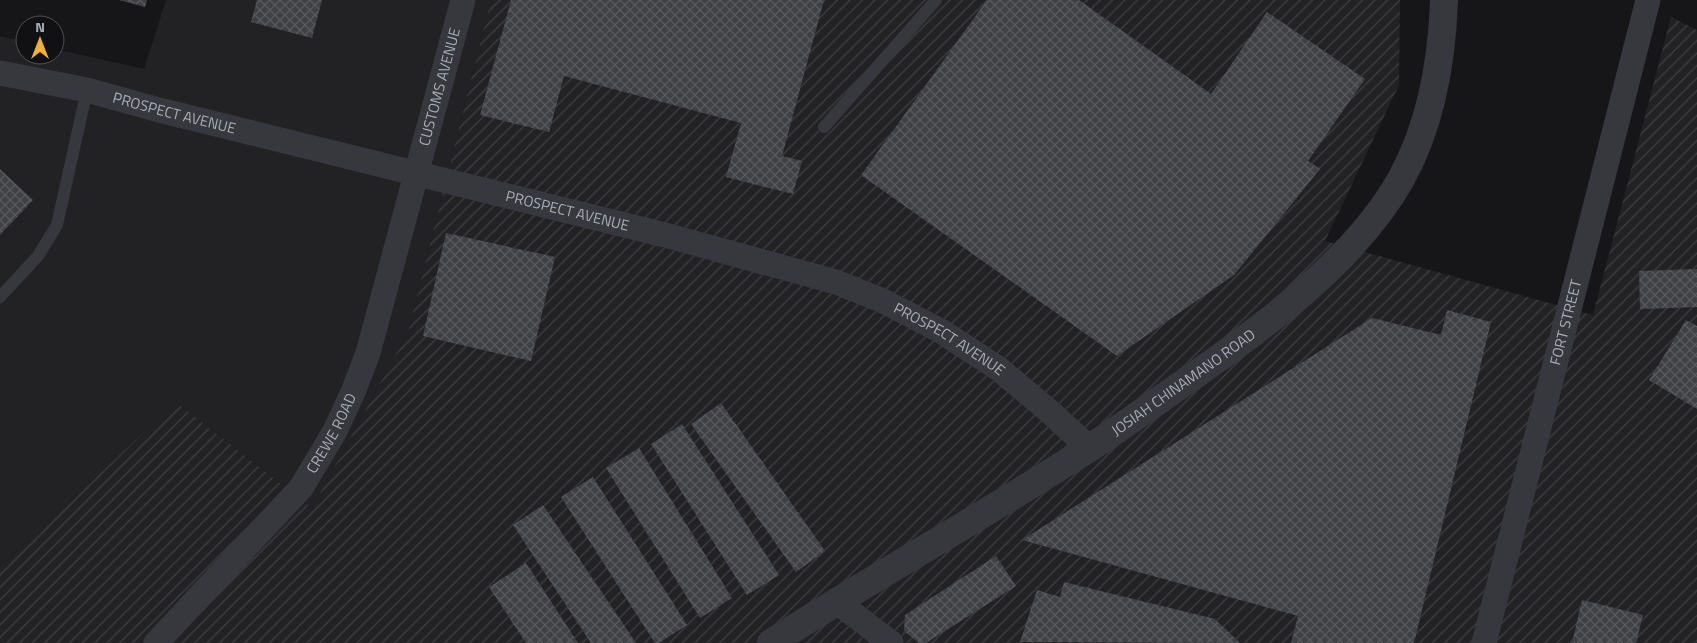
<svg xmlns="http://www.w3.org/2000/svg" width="1697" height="643" viewBox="0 0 1697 643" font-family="'Titillium Web',sans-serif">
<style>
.built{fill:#222225}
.industrial{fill:url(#industrial-furrows)}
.building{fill:url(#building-cross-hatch)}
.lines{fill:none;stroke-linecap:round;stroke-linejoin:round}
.service{stroke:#37383d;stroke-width:12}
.minor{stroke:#37383d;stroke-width:25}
.tertiary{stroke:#37383d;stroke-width:28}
.labels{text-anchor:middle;stroke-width:5;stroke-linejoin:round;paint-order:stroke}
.street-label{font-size:15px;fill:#a8adb8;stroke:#111113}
</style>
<defs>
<pattern id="industrial-furrows" width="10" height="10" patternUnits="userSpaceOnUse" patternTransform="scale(1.25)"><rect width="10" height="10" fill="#222225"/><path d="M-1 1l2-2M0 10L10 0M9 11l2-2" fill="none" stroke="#3f3f43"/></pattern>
<pattern id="building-cross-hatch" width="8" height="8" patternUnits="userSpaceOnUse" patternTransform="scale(1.25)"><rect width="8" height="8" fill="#404145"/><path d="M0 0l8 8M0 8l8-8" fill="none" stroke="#595a5e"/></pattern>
</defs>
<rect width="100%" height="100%" fill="#161618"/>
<path class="built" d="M166 0H491L408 332 312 508 176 402 0 567V36L25 42V55H55V49L144 69Z"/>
<path class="industrial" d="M491 0H1400L1399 85 1325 241 1593 315 1671 17 1697 30V643H0V567L176 402 312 508 408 332Z"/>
<path class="building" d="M119 0H147L145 7Z
M257 0H322L312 38 251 22Z
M511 0H824L782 156 802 161 793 194 726 177 741 123 564 76 549 132 480 115Z
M987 0H1079L1211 94 1267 12 1365 79 1308 161 1320 169 1234 275 1117 356 861 175Z
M0 169 33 200 0 235Z
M446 233 555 257 531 361 423 336Z
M1697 269V307L1640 309 1639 271Z
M1447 310 1491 322 1414 643H1291L1298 616 1022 540 1372 318 1441 335Z
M1686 320 1697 326V409L1649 380Z
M721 403 825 551 796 572 691 424Z
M682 424 779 575 747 595 651 444Z
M639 448 732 598 700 618 606 468Z
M593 477 687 625 659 643H655L561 497Z
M543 505 636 643H591L513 525Z
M996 556 1016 586 926 643H919L904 631 905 615Z
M526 563 578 643H526L489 587Z
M1064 582 1215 619 1240 643 1020 642 1037 590 1060 597Z
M1582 600 1643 615 1636 643H1572Z"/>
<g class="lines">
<path class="service" d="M824 127 936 0
M0 297 38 256 57 225 87 90"/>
<g class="minor">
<path id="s1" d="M0 73 87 90 159 110 665 235 836 282 881 300 941 331 999 369 1049 411 1089 448"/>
<path d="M836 601 891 643"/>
<path id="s2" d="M156 643 301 488 335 431 353 392 368 353 463 0"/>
<path id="s3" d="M1484 643 1648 0"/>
</g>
<path class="tertiary" id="s4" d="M771 643C875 576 984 516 1088 449 1121 428 1153 404 1185 382 1261 329 1355 261 1401 179 1431 125 1442 61 1444 0"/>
</g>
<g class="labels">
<g class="street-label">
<text dy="5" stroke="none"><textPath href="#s2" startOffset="639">CUSTOMS AVENUE</textPath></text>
<text dy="5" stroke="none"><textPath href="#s1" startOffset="179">PROSPECT AVENUE</textPath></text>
<text dy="5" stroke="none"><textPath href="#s1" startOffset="584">PROSPECT AVENUE</textPath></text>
<text dy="5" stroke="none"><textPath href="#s3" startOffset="331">FORT STREET</textPath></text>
<text dy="5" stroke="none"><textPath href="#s1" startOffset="989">PROSPECT AVENUE</textPath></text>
<text dy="5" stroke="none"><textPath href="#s4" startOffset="488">JOSIAH CHINAMANO ROAD</textPath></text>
<text dy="5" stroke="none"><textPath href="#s2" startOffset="275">CREWE ROAD</textPath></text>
</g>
</g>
<g transform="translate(40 40)"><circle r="24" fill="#111113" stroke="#4d4f55"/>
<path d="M0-4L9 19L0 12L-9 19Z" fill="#f2b134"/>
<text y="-8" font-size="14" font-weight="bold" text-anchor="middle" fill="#a8adb8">N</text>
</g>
</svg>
